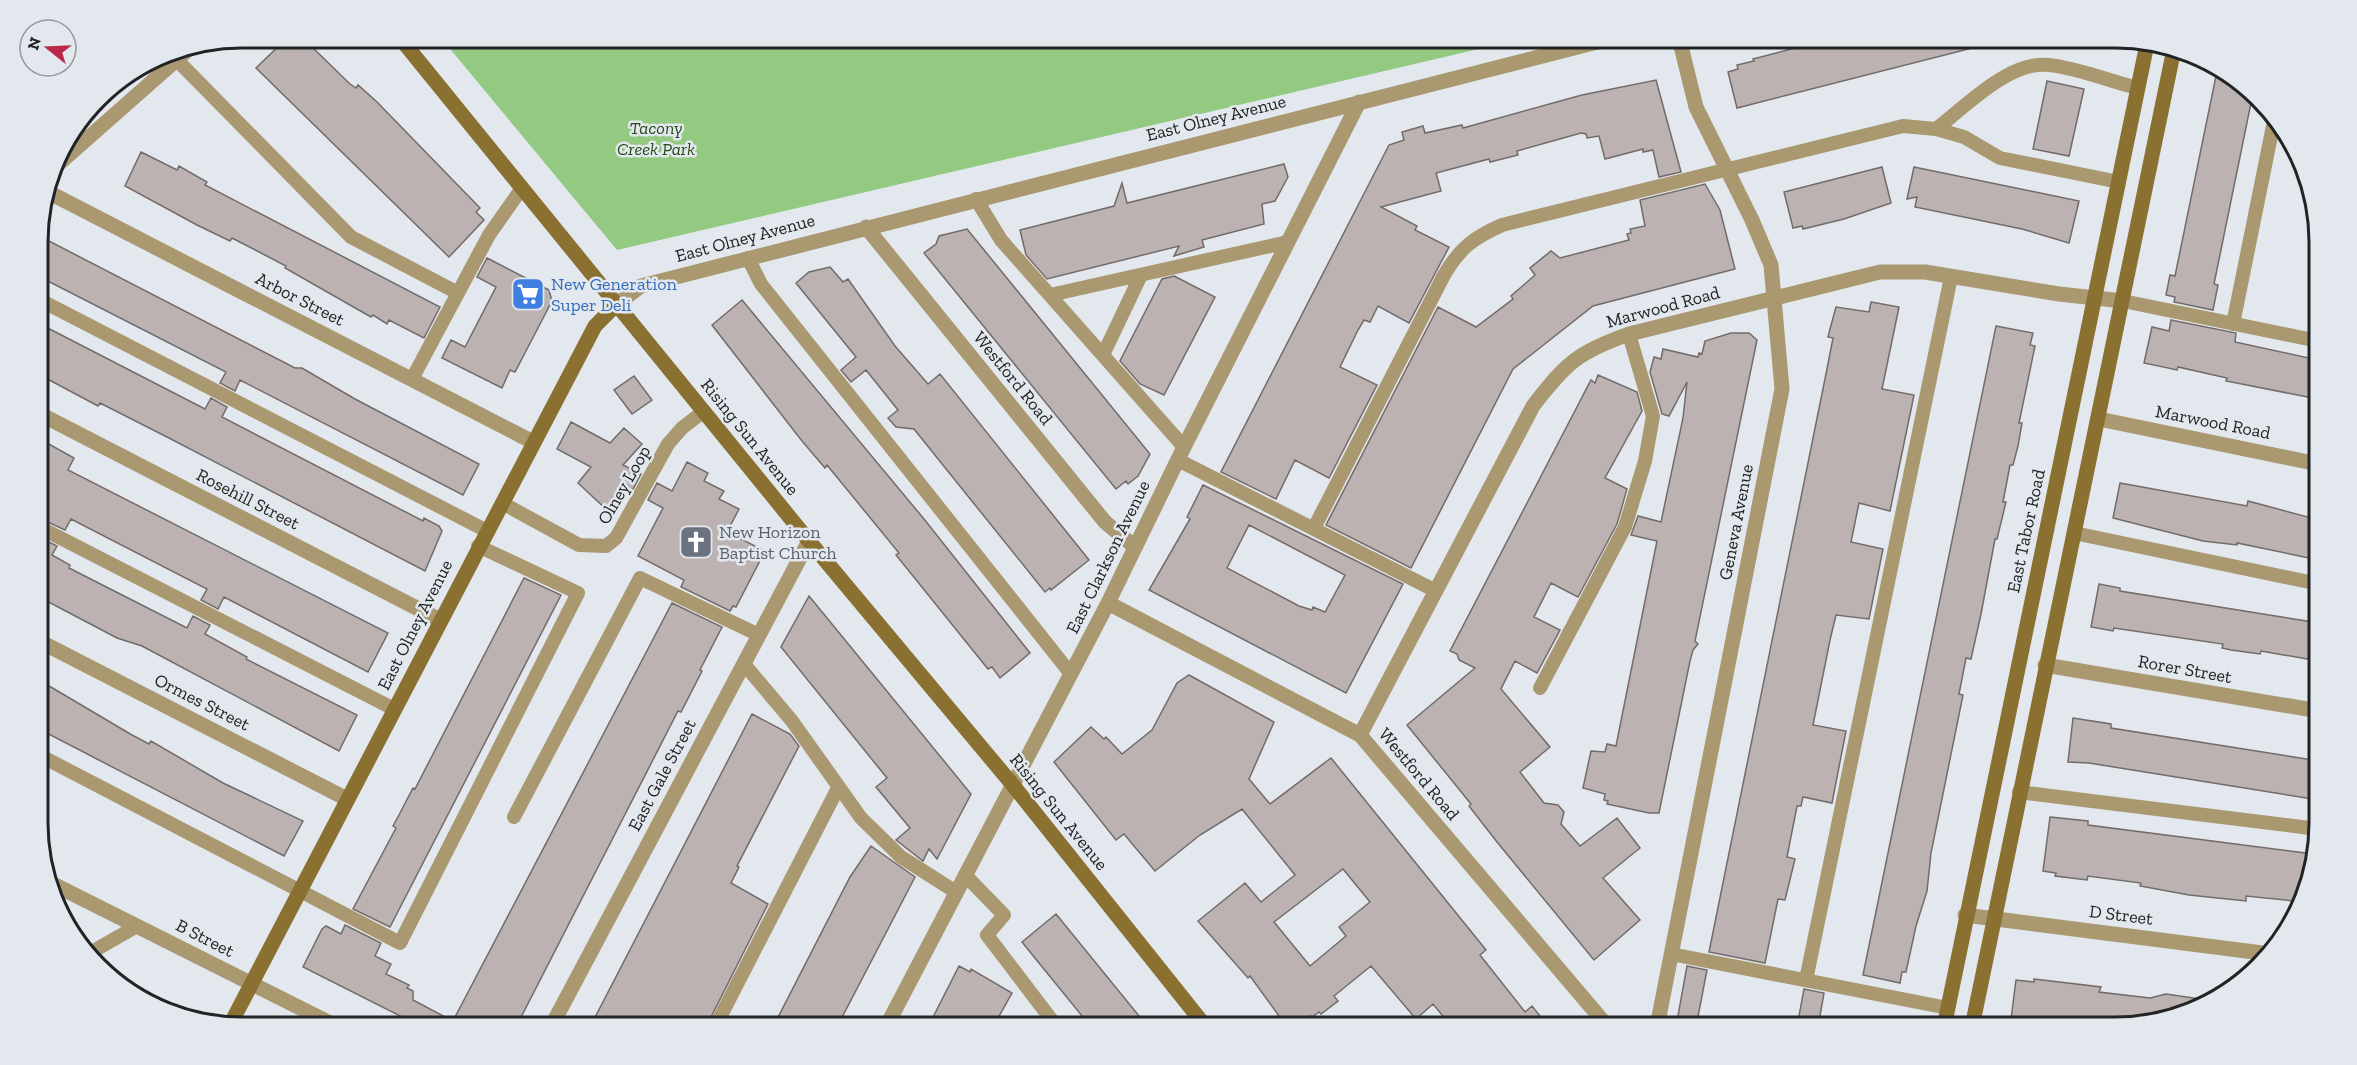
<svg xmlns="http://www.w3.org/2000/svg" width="2357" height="1065" viewBox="0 0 2357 1065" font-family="'Zilla Slab',serif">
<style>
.park{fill:#94c982}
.building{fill:#bbb2b1;stroke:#736b6a;stroke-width:1.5;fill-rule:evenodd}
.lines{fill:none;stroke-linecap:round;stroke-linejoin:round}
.lane{stroke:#a99870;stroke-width:14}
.street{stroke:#a99870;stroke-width:15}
.secondary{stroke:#8a7031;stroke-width:15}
.labels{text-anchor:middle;stroke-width:5;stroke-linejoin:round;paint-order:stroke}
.street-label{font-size:18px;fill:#212325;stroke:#e2e8ee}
.park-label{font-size:18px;font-style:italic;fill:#244b14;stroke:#e2e8ee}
.shop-label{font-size:18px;fill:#366cbe;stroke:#e2e8ee;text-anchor:start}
.worship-label{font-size:18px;fill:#5b616d;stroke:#e2e8ee;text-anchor:start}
.rim{fill:none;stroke:#212325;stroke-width:3}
</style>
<rect width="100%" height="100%" fill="#e2e8ee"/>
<path class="park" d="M441 38H1526L617 250Z"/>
<path class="building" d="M287 38H321L312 47 350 84 356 88 358 85 377 102 480 208 476 212 484 220 449 257 256 68Z
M1826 38H1991L1992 43 1737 108 1728 72 1738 69 1737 65 1754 61 1753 59 1826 40Z
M2217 71 2252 98 2214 284 2218 285 2213 310 2174 302 2175 297 2166 295 2170 275 2175 276Z
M1656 80 1681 172 1659 177 1653 150 1643 152V149L1605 159 1599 136 1587 138 1586 134 1581 133 1517 151 1518 155 1490 162 1489 159 1436 173 1441 191 1381 207 1417 226 1415 230 1449 247 1409 323 1378 306 1370 322 1364 320 1358 330 1340 367 1377 385 1329 478 1295 460 1276 499 1221 472 1389 145 1404 140 1402 132 1423 126 1425 133 1462 125 1463 128 1582 95Z
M2047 81 2084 89 2069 156 2033 149Z
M141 152 177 170 179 166 207 182 205 185 440 307 424 338 389 320 387 324 373 315 371 317 285 268 286 266 232 238 230 241 197 225 125 186Z
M1284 164 1288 177 1275 201 1262 204 1264 224 1202 240 1204 247 1174 256 1179 246 1047 279 1026 255 1020 230 1114 206 1122 183 1127 203Z
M1882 167 1891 203 1844 219 1803 229 1802 226 1793 228 1784 192Z
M1914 167 2079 201 2069 243 2022 229 1915 207 1917 197 1907 199Z
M1705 184 1720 210 1735 269 1593 306 1513 369 1411 568 1326 525 1438 307 1476 327 1513 299 1511 296 1535 275 1530 268 1551 251 1560 258 1629 240 1627 234 1631 233 1630 229 1645 226 1640 200Z
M967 229 1150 454 1138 476 1128 484 1126 481 1116 489 924 253 936 244 939 236Z
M47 240 295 368H302L355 399 479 464 463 495 240 380 235 391 220 383 226 372 38 276V257Z
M487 258 549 290 552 301 515 372 510 370 502 388 442 358 451 340 465 347 496 287 477 277Z
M830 267 843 282 848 279 895 346 928 384 940 374 1089 560 1051 590 1050 588 1045 592 914 429 896 427 888 418 898 410 866 370 851 382 841 370 856 357 796 283 809 272Z
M1174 276 1215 297 1164 395 1140 384 1120 361 1162 279Z
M742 300 924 519 1030 653 1000 678 992 667 988 669 971 648 896 555 899 553 827 465 825 468 802 441 712 325Z
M1871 302 1899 307 1882 389 1914 395 1890 511 1859 503 1851 542 1883 549 1869 619 1836 615 1830 640 1813 725 1846 731 1832 803 1803 797 1801 806H1797L1787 857 1795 859 1785 900 1778 899 1765 963 1709 952 1827 369 1833 338 1828 337 1830 329 1836 307 1869 312Z
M2171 320 2236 333 2235 342 2318 360V399L2226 381 2227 378 2178 367 2177 370 2144 363 2152 327 2169 331Z
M38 323 205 409 211 398 227 407 222 417 423 521 424 518 439 526 442 531 425 571 167 437 100 403 98 406 38 374Z
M1996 326 2033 333 2030 345 2035 346 2019 423H2022L2018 446 2013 465H2010L2003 502H2006L1997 539H1995L1981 614 1971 659 1966 658 1959 694 1963 695 1931 853 1927 891 1916 926 1906 972H1902L1900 983 1863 975Z
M1731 333H1749L1757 340 1695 641 1698 644 1693 650 1690 661 1659 813H1649L1607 804 1608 801 1604 800 1605 794 1583 788 1591 751 1605 752 1607 744 1616 746 1657 541 1631 535 1638 516 1661 522 1683 418 1687 382 1669 416 1662 414 1650 372 1654 357 1661 359 1663 349 1698 357 1699 353 1702 354 1705 341Z
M1598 375 1637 392 1642 411 1605 478 1627 489 1617 524 1578 597 1551 583 1534 617 1560 630 1537 673 1515 661 1501 689 1550 747 1520 772 1544 803 1558 805 1564 812 1561 824 1580 846 1617 818 1640 848 1603 878 1640 920 1594 960 1497 842 1469 806 1471 804 1407 725 1475 668 1459 660 1457 654 1450 651 1591 380 1595 383Z
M634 376 652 400 632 414 614 390Z
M571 422 610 443 624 428 642 444 623 465 641 474 632 491 621 486 608 511 578 483 591 467 557 449Z
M38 438 74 458 68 470 388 633 368 672 224 597 218 609 201 600 207 589 71 519 65 530 39 518Z
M687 462 708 473 704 481 724 491 719 499 739 509 727 532 765 551 736 607 733 606 730 611 681 587 684 580 638 556 663 508 648 500 657 483 672 491Z
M2120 483 2247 506 2248 501 2319 520V560L2237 543V545L2203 541 2113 518Z
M1203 485 1403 584 1346 693 1149 590 1190 519 1187 517ZM1249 525 1345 575 1325 612 1313 607 1312 610 1299 606 1227 568Z
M39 537 57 546 52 555 70 565 69 568 187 628 193 616 210 625 205 634 247 657 246 659 357 715 339 751 142 646 117 638 39 597Z
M524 578 561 595 390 927 353 909 396 828 393 826 400 813 413 788 415 789Z
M2099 584 2120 588V591L2319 623V661L2261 651 2260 654 2231 650 2222 648 2223 644 2114 628 2113 631 2091 627Z
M809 596 971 794 937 859 929 849 923 861 896 840 910 828 876 787 887 778 781 647Z
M672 603 722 627 700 670 702 671 681 712 678 711 516 1027H471L454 1019Z
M1189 675 1274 722 1249 779 1270 804 1331 758 1486 950 1480 955 1525 1012 1532 1006 1549 1027H1452L1433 1004 1416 1019 1371 966 1334 996 1338 1001 1321 1014 1319 1012 1312 1017 1310 1016 1296 1027H1287L1250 976 1248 978 1198 921 1245 883 1261 902 1295 875 1242 809 1200 835 1155 871 1124 834 1116 840 1054 762 1091 727 1104 739 1106 737 1122 754 1152 730 1177 683ZM1343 869 1370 902 1339 927 1346 936 1310 966 1274 922Z
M39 680 132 735 149 744 151 741 223 783 303 821 284 856 39 729Z
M752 714 790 734 799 746 737 866 739 867 731 883 768 904 706 1027H590Z
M2073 718 2111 724V728L2319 761V800L2089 763 2068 762Z
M2050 817 2088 821V825L2313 854 2304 902 2246 896V901L2189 895 2140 886 2141 883 2088 876 2087 880 2055 876 2056 873 2043 871Z
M871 846 915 877 837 1027H773L850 877Z
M1056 914 1148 1027H1091L1022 942Z
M345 925 381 943 375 956 391 964 386 974 409 985 407 988 413 991V1000L464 1027H422L303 967 322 929 326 926 341 934Z
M959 966 970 972 971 969 1012 993 993 1027H928Z
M1687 966 1707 970 1696 1027H1676Z
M2034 979 2101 987 2099 992 2150 998 2166 994 2207 1000 2128 1027H2010L2016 980 2034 982Z
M1804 989 1824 993 1818 1027H1797Z"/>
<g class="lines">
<path class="lane" d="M156 58 166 68
M176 59 351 237 458 293
M1936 129C1966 106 2010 60 2049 65 2078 68 2109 81 2138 88
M976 199 1001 240 1184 447
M748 258 761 284 1071 674
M1050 295 1288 242
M38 299 487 531
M2123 301 2318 341
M2233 324 2275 116
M1103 355 1141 275
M412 379 489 235 522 188
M1178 460 1436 591
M502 503 579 545 606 546 616 538 668 444 682 428 704 411
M39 527 394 709
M1314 528 1444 275C1460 248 1473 238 1502 225L1903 126 1936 129 1964 137 2000 158 2119 182
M2074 533 2319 584
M744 664 792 721 861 818 901 857 956 892
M1540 688 1625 527 1645 461 1653 416 1629 334
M39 755 400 943 578 593 478 546
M2019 792 2318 829
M514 817 640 578 759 635
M965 875 1004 915 987 935 1057 1027
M81 949 90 953 137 926
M1671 954 1948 1008
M1806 980 1951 277
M715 1027 838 788"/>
<path class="street" d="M54 168 190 48
M48 192 533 442
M866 227 1105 522 1135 547
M617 304 641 286 1613 38
M38 413 440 620
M2099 419 2318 464
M1108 603 1360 735 1608 1027
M39 641 347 799
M2045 665 2319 711
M1360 735 1533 406C1566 363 1578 352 1629 334L1880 272H1925L2059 294 2123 301
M53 884 338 1027
M1965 915 2270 954
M551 1027 809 541
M886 1027 1108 603 1184 447 1359 102
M1657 1027 1782 389 1771 265 1752 220 1696 107 1679 38"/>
<path class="secondary" d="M400 38 809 541 1012 784 1206 1027
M230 1025 595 326 617 304
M1944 1027 2147 44
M1972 1027 2174 49"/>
</g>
<defs>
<symbol id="supermarket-square" viewBox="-11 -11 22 22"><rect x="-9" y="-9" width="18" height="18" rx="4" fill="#3f7fe0" stroke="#e2e8ee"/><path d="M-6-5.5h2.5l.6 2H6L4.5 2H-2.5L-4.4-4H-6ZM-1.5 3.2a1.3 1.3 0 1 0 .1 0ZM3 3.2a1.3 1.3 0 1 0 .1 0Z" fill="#fff"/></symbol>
<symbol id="church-square" viewBox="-11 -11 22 22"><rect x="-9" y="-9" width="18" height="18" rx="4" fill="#6b7280" stroke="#e2e8ee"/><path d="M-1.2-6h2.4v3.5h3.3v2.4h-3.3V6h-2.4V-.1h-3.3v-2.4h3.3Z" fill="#fff"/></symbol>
</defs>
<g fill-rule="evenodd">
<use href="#supermarket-square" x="509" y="275" width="38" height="38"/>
<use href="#church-square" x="677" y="523" width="38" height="38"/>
</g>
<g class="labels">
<g class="street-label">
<text transform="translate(1216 118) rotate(-14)" y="6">East Olney Avenue</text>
<text transform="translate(745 238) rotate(-15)" y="6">East Olney Avenue</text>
<text transform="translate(300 299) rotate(27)" y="6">Arbor Street</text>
<text transform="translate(1663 307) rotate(-15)" y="6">Marwood Road</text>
<text transform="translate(1013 378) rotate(51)" y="6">Westford Road</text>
<text transform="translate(2213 422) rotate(11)" y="6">Marwood Road</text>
<text transform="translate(750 437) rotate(51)" y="6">Rising Sun Avenue</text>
<text transform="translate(624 485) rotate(-60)" y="6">Olney Loop</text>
<text transform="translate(248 499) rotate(27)" y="6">Rosehill Street</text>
<text transform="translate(1736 522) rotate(-79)" y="6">Geneva Avenue</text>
<text transform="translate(2026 531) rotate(-78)" y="6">East Tabor Road</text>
<text transform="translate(1108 557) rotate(-64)" y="6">East Clarkson Avenue</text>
<text transform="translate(415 625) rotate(-63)" y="6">East Olney Avenue</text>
<text transform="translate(2185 669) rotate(10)" y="6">Rorer Street</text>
<text transform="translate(202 702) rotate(27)" y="6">Ormes Street</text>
<text transform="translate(1419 774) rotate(50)" y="6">Westford Road</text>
<text transform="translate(662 775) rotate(-62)" y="6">East Gale Street</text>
<text transform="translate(1059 812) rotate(51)" y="6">Rising Sun Avenue</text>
<text transform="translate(2121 915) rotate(7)" y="6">D Street</text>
<text transform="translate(205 938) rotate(27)" y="6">B Street</text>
</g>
<g class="park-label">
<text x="656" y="134">Tacony<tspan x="656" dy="21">Creek Park</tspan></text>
</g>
<g class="shop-label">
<text x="551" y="290">New Generation<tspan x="551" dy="21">Super Deli</tspan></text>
</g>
<g class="worship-label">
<text x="719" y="538">New Horizon<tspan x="719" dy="21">Baptist Church</tspan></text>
</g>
</g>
<path d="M0 0H2357V1065H0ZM242 48H2115A194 194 0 0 1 2309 242V823A194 194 0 0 1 2115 1017H242A194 194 0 0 1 48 823V242A194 194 0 0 1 242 48Z" fill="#e2e8ee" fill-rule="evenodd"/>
<path class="rim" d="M242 48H2115A194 194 0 0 1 2309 242V823A194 194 0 0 1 2115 1017H242A194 194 0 0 1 48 823V242A194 194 0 0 1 242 48Z"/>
<g transform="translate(48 48) rotate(288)"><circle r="28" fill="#e2e8ee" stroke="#95999e" stroke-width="1.5"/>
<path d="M0-4.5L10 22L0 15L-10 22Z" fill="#b92848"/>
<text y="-9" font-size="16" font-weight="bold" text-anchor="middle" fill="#212325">N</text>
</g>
</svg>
